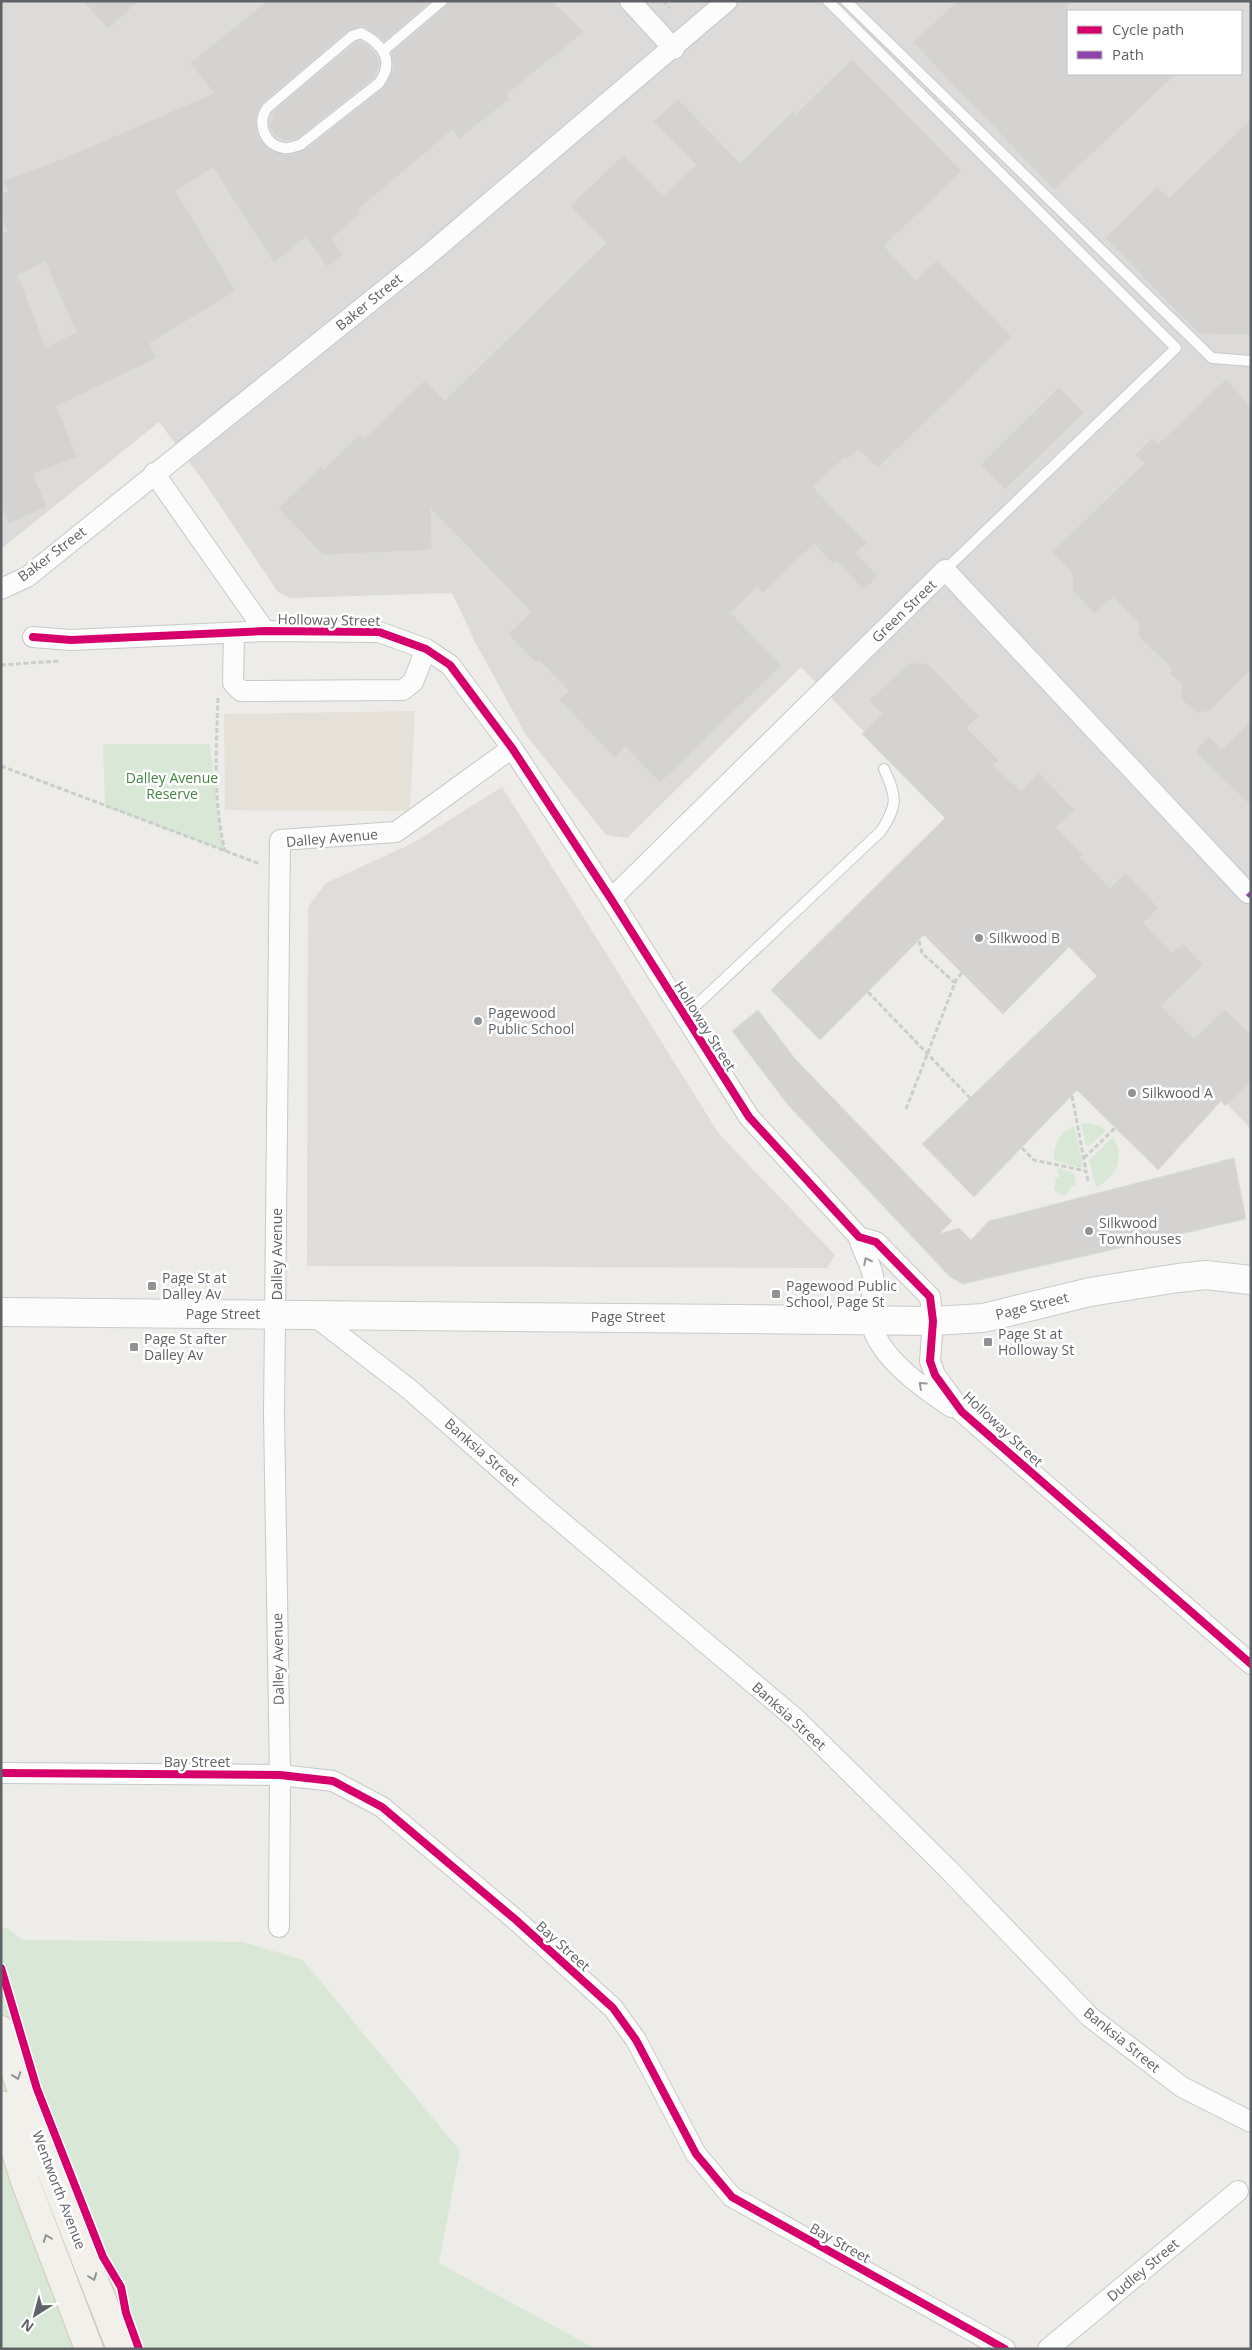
<svg xmlns="http://www.w3.org/2000/svg" width="1252" height="2350" viewBox="0 0 1252 2350" font-family="'Open Sans',sans-serif">
<style>
.commercial{fill:#e6e1d8}
.industrial{fill:#dddbd9;fill-rule:evenodd}
.education{fill:#dfdcd9}
.green{fill:#d9e8d6}
.building{fill:#d4d3d2;stroke:#dcdbd8;fill-rule:evenodd}
.lines{fill:none;stroke-linecap:round;stroke-linejoin:round}
.lane-casing{stroke:#c8c8c8;stroke-width:12}
.street-casing{stroke:#c8c8c8;stroke-width:22}
.secondary-casing{stroke:#cacaca;stroke-width:30}
.primary-casing{stroke:#d2c9ba;stroke-width:30}
.path{stroke:#cacecb;stroke-width:3;stroke-dasharray:5 2.5;stroke-linecap:butt}
.lane{stroke:#fcfcfc;stroke-width:10}
.street{stroke:#fcfcfc;stroke-width:20}
.secondary{stroke:#fcfcfc;stroke-width:28}
.primary{stroke:#f2f0ea;stroke-width:28}
.quiet{stroke:#8e44ad;stroke-width:6;stroke-dasharray:12 6;stroke-linecap:butt}
.cycleway-casing{stroke:#fff;stroke-width:11}
.cycleway{stroke:#d6006c;stroke-width:8}
.oneway{stroke:#96989a}
.oneway2{stroke:#929494}
.poi-dot{fill:#919294;stroke:#fff;stroke-width:2}
.labels{text-anchor:middle;stroke-width:5;stroke-linejoin:round;paint-order:stroke}
.street-label{font-size:14px;fill:#5f6266;stroke:#fff}
.park-label{font-size:14px;fill:#438440;stroke:#fff}
.poi-label{font-size:14px;fill:#5f6266;stroke:#fff;text-anchor:start}
</style>
<rect width="100%" height="100%" fill="#edece9"/>
<path class="commercial" d="M415 711 410 811 225 810 224 714Z"/>
<path class="industrial" d="M1 1H1251V1129L801 667 627 838 606 835 526 735 475 642 452 593 290 598 278 592 202 479 159 422 1 549ZM1068 11H1241V74H1068Z"/>
<path class="education" d="M502 787 719 1134 835 1255 827 1268 307 1266 308 907 326 883 413 843Z"/>
<path class="green" d="M103 744H210L220 829 225 851 105 806Z
M1086 1123 1100 1126 1106 1131 1089 1146 1086 1145 1081 1124Z
M1074 1126 1083 1164 1081 1168 1054 1160C1053 1145 1060 1131 1074 1126Z
M1113 1137C1126 1157 1116 1178 1096 1187L1089 1160Z
M1059 1168 1074 1173 1076 1186H1073L1065 1195 1058 1194 1054 1189 1056 1178 1060 1176 1057 1172Z
M1 1928H8L22 1940 243 1942 303 1960 460 2151 439 2263 596 2349H1Z"/>
<path class="building" d="M83 1H139L108 29Z
M267 1H431L384 41 362 26 348 31 262 103 256 119 258 136 268 148 285 155 304 150 383 88 393 69 391 53 446 6 449 1H553L584 32 507 94 510 99 459 139 452 130 359 209 362 213 331 239 344 255 327 267 306 237 274 263 213 168 176 191 236 291 150 343 157 358 57 406 77 457 33 474 47 507 8 524 1 506V233L7 231 1 216V194L8 191 3 181 62 159 214 93 190 63ZM45 262 76 332 46 347 18 275Z
M957 1H1068V74H1176L1054 190 913 43Z
M360 40 371 48 378 57 379 66 374 78 297 139 286 141 276 137 270 126 273 112 355 42Z
M852 59 962 171 884 246 916 280 937 260 1012 337 878 468 858 449 848 459 845 457 813 487 867 543 856 553 878 576 864 590 836 561 833 564 814 544 763 593 757 587 731 613 782 665 660 783 625 747 615 758 559 700 569 691 539 660 536 663 508 634 531 612 431 509 432 550 323 555 278 508 321 466 324 469 360 434 365 438 425 380 445 400 606 243 570 206 623 155 663 196 696 165 653 122 678 99 740 163 793 111 796 114Z
M1251 119V335L1199 334 1105 238 1157 186 1169 198Z
M1226 379 1251 407V670L1210 711 1196 713 1181 699 1182 685 1169 673 1172 669 1139 637 1138 623 1113 597 1095 614 1073 591 1072 573 1052 552 1144 463 1135 455 1152 438 1158 444Z
M1059 387 1084 413 1005 490 980 465Z
M908 663H927L979 716 967 728 999 760 994 765 1021 791 1039 773 1075 810 1056 827 1083 854 1080 857 1110 888 1125 873 1159 908 1143 923 1172 953 1183 943 1203 965 1161 1006 1194 1039 1225 1009 1251 1035V1082L1225 1106 1221 1101 1158 1170 1077 1090 974 1197 922 1144 1097 976 1069 947 1003 1014 924 935 820 1040 771 990 945 818 862 734 882 714 869 701Z
M1251 720V806L1195 751 1209 736 1222 749Z
M758 1010 796 1060 952 1221 939 1234 959 1228 971 1240 989 1221 1234 1158 1246 1219 963 1284 950 1277 788 1105 732 1031Z"/>
<g class="lines">
<defs>
<path id="lane" d="M828 1 1176 348 945 570
M846 1 1212 358 1251 361
M361 33C383 44 395 61 379 83L300 145C295 146 289 149 284 148 264 145 257 123 267 108L352 36Z
M383 51 442 1
M684 1017 881 831C898 805 897 797 884 769"/>
<path id="street" d="M630 1 674 49
M154 473 265 631
M1 589 27 577 427 256 727 1
M234 633 233 683 241 691 403 690 413 682 426 649
M33 637 71 640 265 631 379 632 426 649 450 665 512 748 611 899 749 1117 859 1237 876 1242 930 1297 933 1321 930 1361 935 1375 962 1412 1251 1664
M611 899 945 570 1248 893
M859 1237C862 1252 871 1263 873 1276 875 1291 868 1308 871 1322 878 1357 923 1388 951 1407
M316 1317 409 1389 539 1503 796 1719 947 1868 1090 2017 1182 2087 1251 2122
M1 1773 280 1775 333 1781 382 1807 516 1920 613 2008 636 2040 696 2154 732 2197 1005 2349
M279 1927 280 1775 274 1415 280 840 396 832 512 748
M1048 2349 1238 2191"/>
<path id="secondary" d="M1 1312 933 1321 983 1318 1090 1292 1178 1278 1206 1275 1251 1280"/>
<path id="primary" d="M1 2030 35 2129 121 2349
M1 2105 25 2181 89 2349"/>
</defs>
<use href="#lane" class="lane-casing"/>
<use href="#street" class="street-casing"/>
<use href="#secondary" class="secondary-casing"/>
<use href="#primary" class="primary-casing"/>
<path class="path" d="M663 1 670 8
M1 665 59 661
M218 698C216 749 213 801 225 851
M1 766 260 864
M919 941 922 953 955 983
M868 992 970 1098
M1072 1096 1086 1171
M906 1109 956 980 962 973
M1022 1148 1034 1160 1086 1171 1088 1181
M1084 1158 1115 1128"/>
<use href="#lane" class="lane"/>
<use href="#street" class="street"/>
<use href="#secondary" class="secondary"/>
<use href="#primary" class="primary"/>
<path class="quiet" d="M1248 893 1251 896"/>
<defs>
<path id="cycleway" d="M33 637 71 640 265 631 379 632 426 649 450 665 512 748 611 899 749 1117 859 1237 876 1242 930 1297 933 1321 930 1361 935 1375 962 1412 1251 1664
M1 1773 280 1775 333 1781 382 1807 516 1920 613 2008 636 2040 696 2154 732 2197 1005 2349
M1 1968 37 2089 103 2257 121 2287 126 2313 139 2349"/>
</defs>
<use href="#cycleway" class="cycleway-casing"/>
<use href="#cycleway" class="cycleway"/>
</g>
<defs><path id="oneway-chevron" d="M-2-3.5L2.5 0L-2 3.5" fill="none" stroke-width="1.6" stroke-linecap="round" stroke-linejoin="round" transform="scale(1.25)"/></defs>
<g class="oneway">
<use href="#oneway-chevron" transform="translate(867 1261) rotate(-117)"/>
<use href="#oneway-chevron" transform="translate(922 1385) rotate(-138)"/>
</g>
<g class="oneway2">
<use href="#oneway-chevron" transform="translate(17 2076) rotate(71)"/>
<use href="#oneway-chevron" transform="translate(47 2238) rotate(-111)"/>
<use href="#oneway-chevron" transform="translate(93 2277) rotate(69)"/>
</g>
<g class="poi-dot">
<circle cx="979" cy="938" r="5"/>
<circle cx="478" cy="1021" r="5"/>
<circle cx="1132" cy="1093" r="5"/>
<circle cx="1089" cy="1231" r="5"/>
<rect x="147" y="1281" width="10" height="10" rx="2.5"/>
<rect x="771" y="1289" width="10" height="10" rx="2.5"/>
<rect x="983" y="1337" width="10" height="10" rx="2.5"/>
<rect x="129" y="1342" width="10" height="10" rx="2.5"/>
</g>
<g class="labels">
<g class="street-label">
<text transform="translate(369 302) rotate(-39)" y="5">Baker Street</text>
<text transform="translate(52 554) rotate(-37)" y="5">Baker Street</text>
<text transform="translate(904 611) rotate(-44)" y="5">Green Street</text>
<text transform="translate(329 620) rotate(1)" y="5">Holloway Street</text>
<text transform="translate(332 838) rotate(-5)" y="5">Dalley Avenue</text>
<text transform="translate(705 1026) rotate(58)" y="5">Holloway Street</text>
<text transform="translate(277 1254) rotate(-90)" y="5">Dalley Avenue</text>
<text transform="translate(1032 1306) rotate(-14)" y="5">Page Street</text>
<text x="223" y="1319">Page Street</text>
<text x="628" y="1322">Page Street</text>
<text transform="translate(1003 1429) rotate(43)" y="5">Holloway Street</text>
<text transform="translate(482 1452) rotate(41)" y="5">Banksia Street</text>
<text transform="translate(278 1659) rotate(-91)" y="5">Dalley Avenue</text>
<text transform="translate(789 1716) rotate(42)" y="5">Banksia Street</text>
<text x="197" y="1767">Bay Street</text>
<text transform="translate(563 1946) rotate(42)" y="5">Bay Street</text>
<text transform="translate(1122 2040) rotate(39)" y="5">Banksia Street</text>
<text transform="translate(59 2190) rotate(69)" y="5">Wentworth Avenue</text>
<text transform="translate(840 2243) rotate(29)" y="5">Bay Street</text>
<text transform="translate(1143 2270) rotate(-40)" y="5">Dudley Street</text>
</g>
<g class="park-label">
<text x="172" y="783">Dalley Avenue<tspan x="172" dy="16">Reserve</tspan></text>
</g>
<g class="poi-label">
<text x="989" y="943">Silkwood B</text>
<text x="488" y="1018">Pagewood<tspan x="488" dy="16">Public School</tspan></text>
<text x="1142" y="1098">Silkwood A</text>
<text x="1099" y="1228">Silkwood<tspan x="1099" dy="16">Townhouses</tspan></text>
<text x="162" y="1283">Page St at<tspan x="162" dy="16">Dalley Av</tspan></text>
<text x="786" y="1291">Pagewood Public<tspan x="786" dy="16">School, Page St</tspan></text>
<text x="998" y="1339">Page St at<tspan x="998" dy="16">Holloway St</tspan></text>
<text x="144" y="1344">Page St after<tspan x="144" dy="16">Dalley Av</tspan></text>
</g>
</g>
<rect width="1252" height="2350" fill="none" stroke="#5f6266" stroke-width="5"/>
<rect x="1067" y="10" width="175" height="65" fill="#ffffff" stroke="#bfc0c2"/>
<rect x="1077" y="26" width="25" height="8" fill="#d6006c" stroke="#bfc0c2"/>
<text x="1112" y="35" font-size="15" fill="#5f6266">Cycle path</text>
<rect x="1077" y="51" width="25" height="8" fill="#8e44ad" stroke="#bfc0c2"/>
<text x="1112" y="60" font-size="15" fill="#5f6266">Path</text>
<g transform="translate(35 2315) rotate(216)" stroke="#ffffff" stroke-width="4" paint-order="stroke">
<path d="M0-4L9 19L0 12L-9 19Z" fill="#5f6266"/>
<text y="-8" font-size="14" font-weight="bold" text-anchor="middle" fill="#5f6266">N</text>
</g>
</svg>
